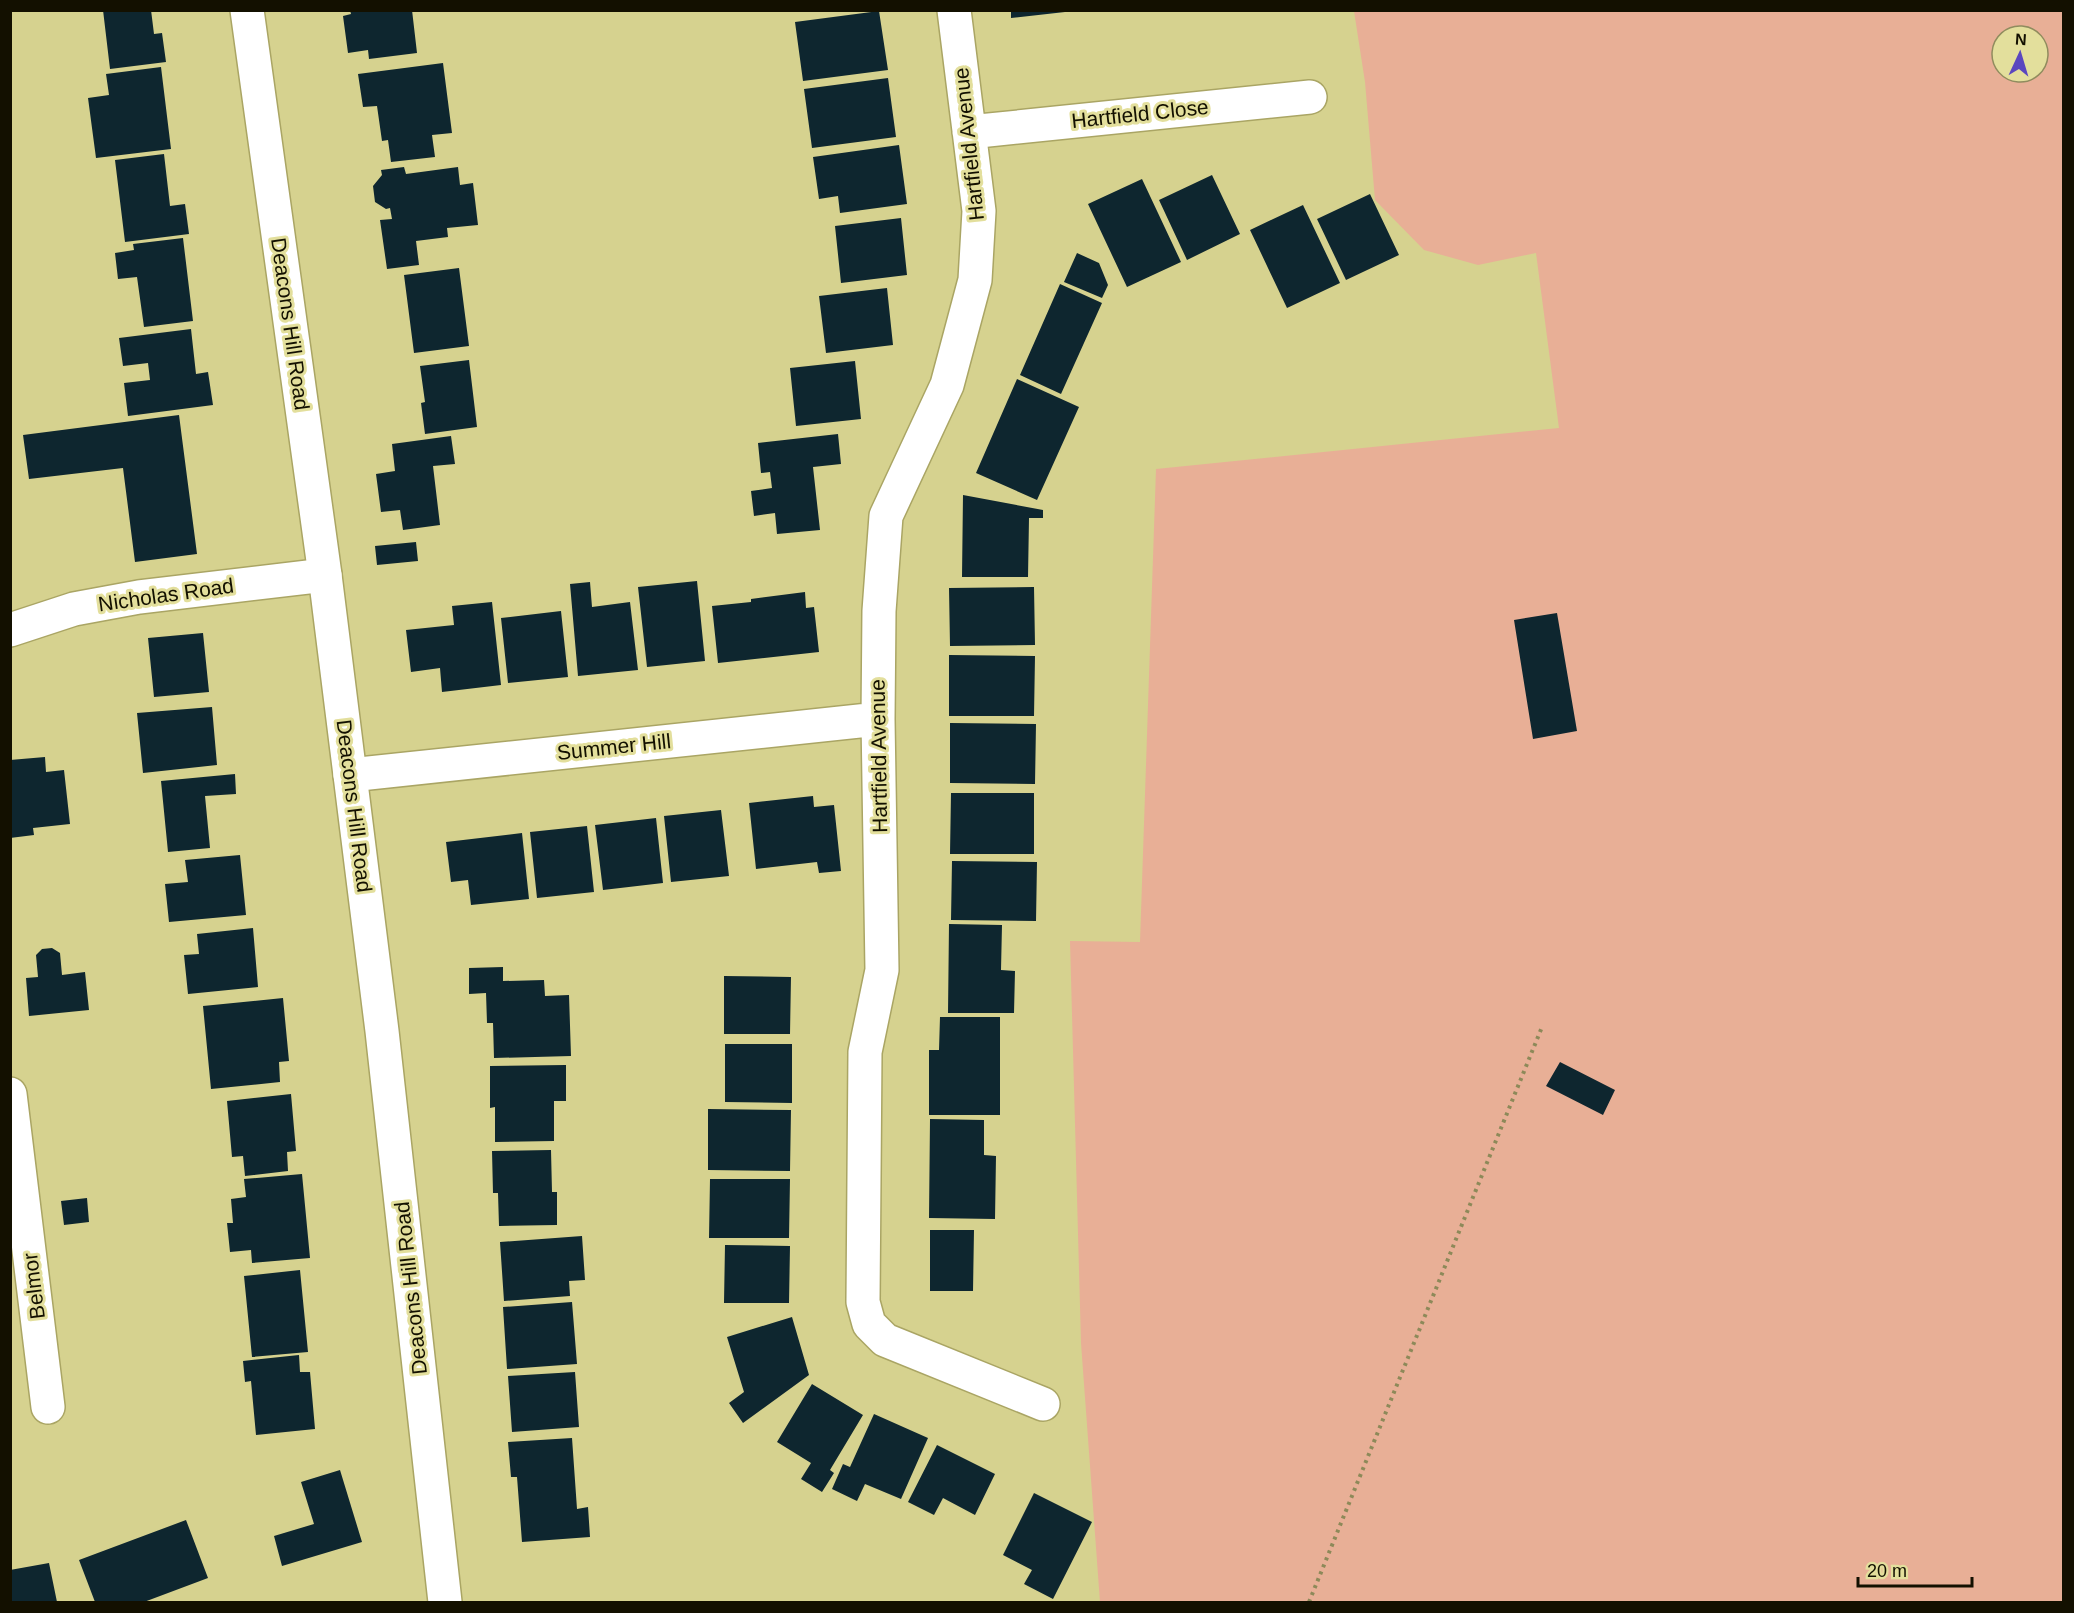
<svg xmlns="http://www.w3.org/2000/svg" width="2074" height="1613" viewBox="0 0 2074 1613" font-family="Arial,sans-serif">
<style>
.green{fill:#e8af96;fill-rule:evenodd}
.building{fill:#0e262f}
.lines{fill:none;stroke-linecap:round;stroke-linejoin:round}
.minor-casing{stroke:#aaa564;stroke-width:36}
.tertiary-casing{stroke:#aaa564;stroke-width:36}
.path{stroke:#8d8959;stroke-width:4;stroke-dasharray:3 4.5;stroke-linecap:butt}
.minor{stroke:#fff;stroke-width:33}
.tertiary{stroke:#fff;stroke-width:33}
.labels{text-anchor:middle;stroke-width:6;stroke-linejoin:round;paint-order:stroke}
.street-label{font-size:21px;fill:#131000;stroke:#e3df9c}
</style>
<rect width="100%" height="100%" fill="#d6d28f"/>
<path class="green" d="M1354 11H2063V1602H1100L1081 1343 1070 941 1140 942 1156 469 1559 428 1536 253 1478 265 1424 250 1375 200 1365 82ZM2002 36H2038V72H2002Z"/>
<path class="building" d="M103 10H151L154 34 162 33 166 62 110 69Z
M350 10H412L417 53 369 59 368 50 348 53 343 16 351 14Z
M1011 10H1065V12L1011 18Z
M879 11 888 70 803 81 795 22Z
M443 63 452 133 432 135 435 157 391 162 388 140 382 141 377 106 363 107 358 74Z
M161 67 171 149 96 158 88 98 109 95 106 74Z
M888 78 896 137 812 148 804 89Z
M899 145 907 204 840 213 838 196 819 199 813 157Z
M164 154 170 206 185 204 189 234 125 242 115 160Z
M404 167 406 174 458 167 460 185 473 183 478 225 447 228 448 237 416 241 419 265 387 269 380 220 392 219 390 208 386 209 375 202 373 186 382 175 381 170Z
M1212 175 1240 234 1187 260 1159 200Z
M1142 179 1181 262 1127 287 1088 204Z
M1370 194 1399 255 1346 280 1317 219Z
M1303 205 1340 283 1287 308 1250 230Z
M901 218 907 275 841 283 835 226Z
M183 238 193 321 144 327 137 277 118 279 115 253 134 250 133 244Z
M1077 253 1099 263 1108 285 1102 298 1064 282Z
M459 268 469 346 414 353 404 275Z
M1060 284 1102 303 1061 394 1020 375Z
M887 288 893 345 826 353 819 296Z
M191 329 196 374 208 372 213 405 128 416 124 383 150 380 148 363 123 366 119 338Z
M469 360 477 427 425 434 421 403 425 402 420 366Z
M855 361 861 419 796 426 790 368Z
M1017 379 1079 407 1037 500 976 473Z
M179 415 197 554 135 562 123 468 29 479 23 435Z
M838 434 841 464 813 467 820 530 777 534 775 513 754 516 751 491 772 488 770 472 761 473 758 443Z
M451 436 455 464 433 466 440 525 403 530 400 510 381 512 376 474 395 471 392 444Z
M963 495 1043 510V518H1029L1028 577H962Z
M416 542 418 561 377 565 375 546Z
M697 581 705 661 647 667 638 587Z
M590 582 592 607 630 602 638 670 578 676 570 584Z
M1034 587 1035 645 950 646 949 588Z
M805 592 806 608 814 607 819 652 718 663 712 606 751 602V599Z
M492 602 501 685 442 692 440 668 411 672 406 630 454 625 452 606Z
M561 611 568 677 508 683 501 618Z
M1557 613 1577 731 1533 739 1514 620Z
M203 633 209 692 154 697 148 638Z
M949 655 1035 656 1034 716H949Z
M212 707 217 765 143 773 137 713Z
M950 723 1036 724 1035 784 950 783Z
M45 757 46 772 64 770 70 824 33 828 34 835 10 838V760Z
M235 774 236 794 205 796 210 848 168 852 161 781Z
M951 793H1034V854H950Z
M813 796 814 807 834 805 841 871 819 873 817 862 756 869 749 803Z
M721 810 729 876 671 882 664 816Z
M656 818 663 883 603 890 595 825Z
M587 826 594 892 537 898 530 832Z
M522 833 529 899 471 905 468 880 451 882 446 842Z
M240 855 246 915 169 922 165 884 188 882 185 860Z
M952 861 1037 862 1036 921 951 920Z
M949 924 1002 925 1001 970 1015 971 1014 1013H948Z
M253 928 258 987 188 994 184 955 199 954 197 934Z
M52 948 60 953 62 975 85 972 89 1010 29 1016 26 978 38 977 36 955 42 949Z
M503 967V981L544 980 545 996 569 995 571 1056 494 1058 493 1023H487L486 993 469 994V968Z
M724 976 791 977 790 1034H724Z
M283 998 289 1061 279 1062 280 1082 211 1089 203 1006Z
M940 1017H1000V1115H929V1050H939Z
M725 1044H792V1103L725 1102Z
M1560 1062 1615 1090 1603 1115 1546 1086Z
M566 1065V1101H554V1141L495 1142V1107L490 1108V1066Z
M291 1094 296 1151 287 1152 288 1171 245 1176 243 1156 232 1157 227 1101Z
M708 1109 791 1110 790 1171 708 1170Z
M930 1119 984 1120V1155L996 1156 995 1219 929 1218Z
M551 1150 552 1192H557V1225L499 1226 498 1193H493L492 1151Z
M302 1174 310 1258 252 1263 251 1250 230 1252 227 1223H233L231 1199 246 1197 244 1179Z
M710 1179H790L789 1238H709Z
M87 1198 89 1222 64 1225 61 1201Z
M930 1230H974L973 1291H930Z
M582 1236 585 1280 569 1281 570 1296 504 1301 500 1242Z
M725 1245 790 1246 789 1303H724Z
M300 1270 308 1352 252 1357 244 1276Z
M572 1302 577 1364 507 1369 503 1307Z
M792 1317 809 1375 743 1423 729 1403 744 1392 727 1337Z
M299 1355 300 1372H310L315 1429 256 1435 251 1381 245 1382 243 1361Z
M575 1372 579 1427 512 1432 508 1376Z
M812 1384 863 1415 830 1470 834 1473 822 1492 801 1479 811 1463 777 1442Z
M874 1414 928 1438 901 1499 865 1484 857 1501 832 1489 843 1464 850 1467Z
M572 1438 577 1509 588 1507 590 1537 522 1542 517 1477H511L508 1442Z
M937 1445 995 1474 975 1515 943 1498 934 1515 908 1502Z
M340 1470 362 1542 282 1566 274 1536 314 1524 301 1482Z
M1034 1493 1092 1522 1053 1599 1024 1584 1032 1570 1003 1555Z
M186 1520 208 1578 144 1602H95L79 1560Z
M49 1563 57 1602H10V1570Z"/>
<g class="lines">
<defs>
<path id="minor" d="M954 10 979 211 975 280 947 385 886 516 879 611 878 719 882 970 865 1052 863 1302 869 1324 885 1340 1043 1404
M969 132 1310 97
M10 630 74 609 139 597 325 575
M350 775 878 719
M10 1094 48 1407"/>
<path id="tertiary" d="M247 10 325 575 382 1031 445 1602"/>
</defs>
<use href="#minor" class="minor-casing"/>
<use href="#tertiary" class="tertiary-casing"/>
<path class="path" d="M1309 1602 1542 1027"/>
<use href="#minor" class="minor"/>
<use href="#tertiary" class="tertiary"/>
</g>
<g class="labels">
<g class="street-label">
<text transform="translate(1140 114) rotate(-6)" y="7">Hartfield Close</text>
<text transform="translate(969 144) rotate(-96)" y="7">Hartfield Avenue</text>
<text transform="translate(290 324) rotate(82)" y="7">Deacons Hill Road</text>
<text transform="translate(166 595) rotate(-8)" y="7">Nicholas Road</text>
<text transform="translate(614 747) rotate(-6)" y="7">Summer Hill</text>
<text transform="translate(879 756) rotate(-91)" y="7">Hartfield Avenue</text>
<text transform="translate(354 806) rotate(83)" y="7">Deacons Hill Road</text>
<text transform="translate(34 1286) rotate(-97)" y="7">Belmor</text>
<text transform="translate(411 1288) rotate(-96)" y="7">Deacons Hill Road</text>
</g>
</g>
<rect width="2074" height="1613" fill="none" stroke="#131000" stroke-width="24"/>
<g transform="translate(2020 54) rotate(4)"><circle r="28" fill="#e3df9c" stroke="#908c5e" stroke-width="1.5"/>
<path d="M0-4.5L10 22L0 15L-10 22Z" fill="#5b47bf"/>
<text y="-9" font-size="16" font-weight="bold" text-anchor="middle" fill="#131000">N</text>
</g>
<path d="M1858 1577v9h114v-9" fill="none" stroke="#131000" stroke-width="3"/>
<text x="1867" y="1577" font-size="18" fill="#131000" stroke="#e3df9c" stroke-width="4.5" paint-order="stroke">20 m</text>
</svg>
